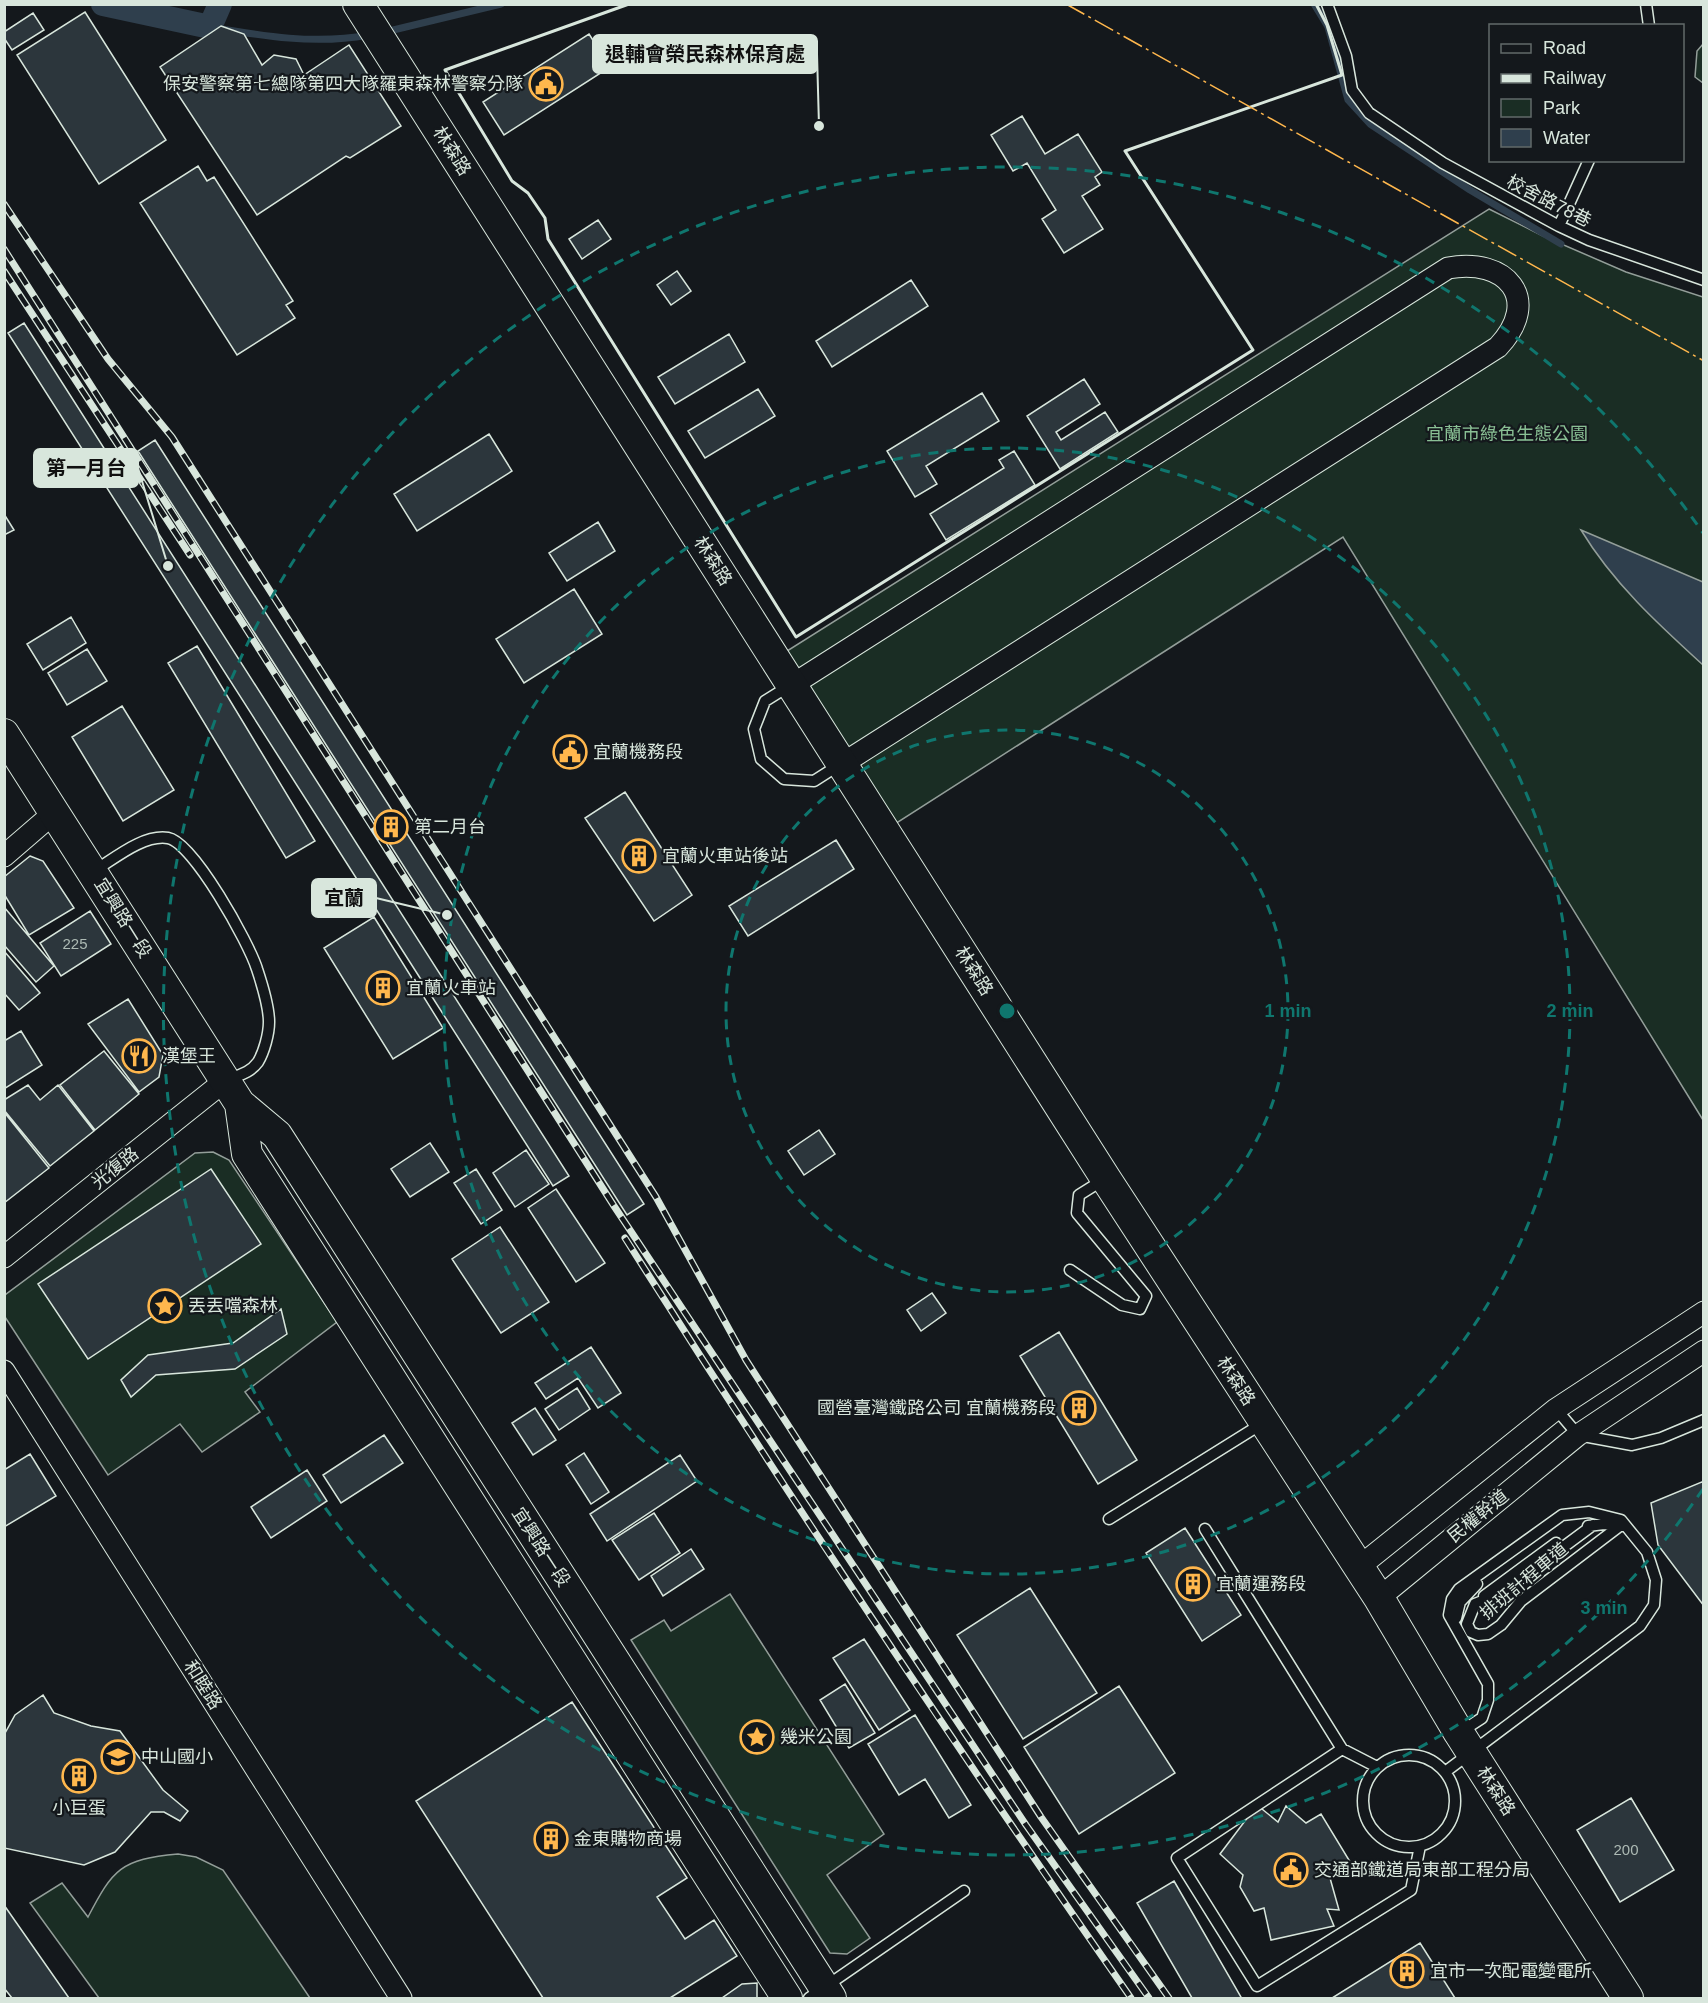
<svg xmlns="http://www.w3.org/2000/svg" width="1708" height="2003" viewBox="0 0 1708 2003" font-family="Helvetica,'Noto Sans TC',sans-serif">
<style>
.green{fill:#1a2d24;stroke:#939e99;stroke-width:1.5}
.water{fill:#2f3f4d;stroke:#939e99;stroke-width:1.5}
.lines{fill:none;stroke-linecap:round;stroke-linejoin:round}
.stream{stroke:#2f3f4d;stroke-width:7}
.canal{stroke:#2f3f4d;stroke-width:24}
.building{fill:#2c363c;stroke:#d8e6dc;stroke-width:1.5}
.lane-casing{stroke:#d8e6dc;stroke-width:13}
.street-casing{stroke:#d8e6dc;stroke-width:23}
.secondary-casing{stroke:#d8e6dc;stroke-width:32}
.lane{stroke:#14181c;stroke-width:10}
.street{stroke:#14181c;stroke-width:21}
.secondary{stroke:#14181c;stroke-width:30}
.rail-casing{stroke:#d8e6dc;stroke-width:7}
.rail{stroke:#14181c;stroke-width:4.5;stroke-dasharray:14;stroke-linecap:butt}
.wall{stroke:#d8e6dc;stroke-width:3}
.power{stroke:#ffb74d;stroke-width:1.5;stroke-dasharray:21 4.5 3 4.5;stroke-linecap:butt}
.ring{fill:none;stroke:#0f766e;stroke-width:3;stroke-dasharray:10 8}
.labels{text-anchor:middle;stroke-width:4.5;stroke-linejoin:round;paint-order:stroke}
.number-label{font-size:15px;fill:#adbab4}
.poi-label{font-size:18px;fill:#d8e6dc;stroke:#14181c;text-anchor:start}
.street-label{font-size:18px;fill:#d8e6dc;stroke:#14181c}
.park-label{font-size:18px;fill:#8ac095;stroke:#14181c}
.centre{fill:#0f766e;stroke:#14181c;stroke-width:3}
.ring-label{font-size:18px;text-anchor:middle;font-weight:bold;fill:#0f766e;stroke:#14181c;stroke-width:4.5;stroke-linejoin:round;paint-order:stroke}
.leader{fill:none;stroke:#d8e6dc;stroke-width:2}
.callout-dot{fill:#d8e6dc;stroke:#14181c;stroke-width:2}
.callout{fill:#d8e6dc;stroke:#d8e6dc;stroke-width:2}
.callout-label{font-size:20px;text-anchor:middle;font-weight:bold;fill:#111}
</style>
<rect width="100%" height="100%" fill="#14181c"/>
<path class="green" d="M1703 44V83L1695 77 1697 51Z
M1489 209 1543 236 1626 272 1703 297V1120L1343 537 895 824 787 651Z
M213 1152 229 1160 337 1322 245 1392 260 1412 202 1452 180 1424 108 1475 5 1317V1295L195 1153Z
M730 1594 884 1834 827 1875 870 1938 847 1954 830 1953 631 1640 664 1620 671 1631Z
M178 1854 196 1857 223 1870 310 1998H99L30 1903 62 1883 88 1917C113 1869 121 1859 178 1854Z"/>
<path class="water" d="M1581 530 1703 582V665C1658 624 1613 583 1581 530Z"/>
<g class="lines">
<path class="stream" d="M1314 4 1328 27 1348 100 1370 124 1470 190 1561 244
M210 27C262 36 316 45 368 35
M385 32 501 4"/>
<path class="canal" d="M103 4 210 27 220 4"/>
</g>
<path class="building" d="M85 12 166 140 99 184 17 55Z
M33 13 44 30 12 50 4 38V32Z
M221 26 244 34 262 65 274 55 296 59 304 75 349 45 401 126 350 158 346 156 257 215 160 67Z
M589 34 610 67 504 135 483 102Z
M1022 116 1045 154 1078 134 1102 172 1095 177 1100 185 1082 196 1103 229 1064 253 1042 219 1056 210 1027 163 1013 171 991 135Z
M198 166 207 181 214 177 293 301 286 305 295 318 237 355 140 203Z
M598 220 611 239 582 259 569 239Z
M677 271 691 291 671 305 657 285Z
M911 280 928 306 832 367 816 341Z
M24 323 569 1176 553 1186 429 992 8 333Z
M729 334 745 362 675 404 658 377Z
M1084 379 1100 404 1056 432 1061 440 1105 412 1118 432 1060 469 1027 416Z
M758 389 775 416 705 458 688 431Z
M982 393 999 421 926 466 937 484 915 497 887 451Z
M489 434 512 471 417 531 394 494Z
M155 440 644 1204 627 1215 138 451Z
M1014 451 1035 485 946 540 930 514 1004 468 999 460Z
M4 514 14 530 4 535Z
M598 522 615 551 567 581 549 553Z
M574 589 602 634 524 683 496 639Z
M71 617 86 643 43 670 27 644Z
M197 646 315 841 286 858 168 663Z
M87 649 107 681 67 705 48 673Z
M122 706 174 790 123 821 72 737Z
M625 792 692 895 654 921 585 818Z
M836 840 854 869 748 936 729 906Z
M30 856 43 861 74 908 29 935 4 894V877Z
M4 907 54 966 36 982 4 945Z
M90 911 111 944 61 976 40 943Z
M374 917 443 1028 393 1059 324 948Z
M4 951 40 993 19 1010 4 993Z
M128 999 163 1055 159 1077 139 1092 88 1024Z
M21 1031 42 1065 4 1089V1041Z
M104 1051 139 1094 95 1130 60 1085Z
M28 1085 40 1100 58 1085 94 1131 50 1166 4 1110V1100Z
M4 1112 49 1168 4 1203Z
M819 1130 835 1154 804 1175 788 1151Z
M430 1143 449 1172 410 1197 391 1169Z
M526 1150 549 1184 515 1207 493 1173Z
M211 1169 261 1244 88 1359 38 1284Z
M476 1169 502 1210 481 1224 454 1183Z
M556 1189 605 1263 576 1282 528 1208Z
M500 1227 549 1302 501 1333 452 1259Z
M932 1293 946 1313 921 1331 907 1310Z
M281 1309 287 1334 235 1369 156 1375 131 1397 121 1380 148 1355 233 1343Z
M1059 1332 1137 1460 1098 1484 1020 1356Z
M591 1347 621 1393 598 1408 578 1378 546 1399 535 1383Z
M577 1388 590 1409 559 1430 545 1409Z
M535 1408 556 1440 533 1455 512 1423Z
M384 1435 403 1463 341 1503 323 1475Z
M584 1453 609 1492 591 1504 566 1465Z
M30 1454 56 1496 4 1527V1470Z
M680 1455 697 1481 607 1541 590 1514Z
M307 1470 327 1501 271 1538 251 1507Z
M1704 1481V1606L1658 1545 1651 1503Z
M654 1513 680 1553 639 1580 612 1540Z
M1185 1528 1241 1615 1202 1641 1146 1553Z
M691 1549 704 1569 663 1596 651 1576Z
M1030 1588 1097 1693 1023 1739 957 1635Z
M864 1639 910 1710 879 1730 833 1658Z
M845 1684 875 1733 849 1748 820 1700Z
M1119 1686 1175 1773 1079 1834 1024 1747Z
M43 1695 54 1713 91 1726 120 1731 163 1790 188 1811 180 1821 164 1812H151L115 1852 84 1865 4 1848V1735L15 1715Z
M572 1702 687 1878 657 1897 685 1939 714 1920 737 1956 670 1998H543L416 1801Z
M915 1715 971 1805 949 1818 925 1779 899 1795 868 1744Z
M1631 1798 1674 1870 1620 1902 1577 1830Z
M1257 1805 1278 1822 1286 1806 1306 1823 1321 1814 1352 1865 1330 1878 1339 1910 1327 1909 1334 1926 1271 1940 1264 1908 1254 1911 1240 1887 1243 1875 1220 1854Z
M1174 1881 1241 1997 1238 1998H1192L1137 1903Z
M4 1905 69 1998H12L4 1988Z
M1420 1943 1455 1998H1332Z
M757 1983V1998H722L742 1984Z"/>
<g class="lines">
<defs>
<path id="lane" d="M1327 4 1346 56 1352 90 1369 113 1443 163 1559 226 1589 240 1704 280
M1646 4 1649 26
M1559 226 1589 160
M789 686 765 701 754 729 761 759 784 779 814 781 839 765
M94 871C114 859 143 834 168 838 193 842 249 943 257 969 262 984 269 1006 269 1022 269 1034 264 1052 258 1062 250 1073 239 1075 227 1080
M1070 1270 1122 1305 1140 1309 1146 1296 1077 1213 1079 1195 1103 1180
M1556 1409 1578 1435 1632 1445 1661 1438 1704 1420
M1109 1519 1263 1423
M1593 1525 1500 1594 1475 1604 1467 1624 1471 1632 1478 1635 1488 1634 1501 1625 1521 1601 1621 1525
M1588 1526 1604 1524 1623 1526
M1205 1529 1342 1749
M1484 1596 1556 1543
M1456 1618 1460 1602 1477 1584
M1363 1801a46 46 0 1 1 92 0a46 46 0 1 1-92 0Z
M1377 1767 1342 1749 1177 1858 1257 1986 1411 1890 1420 1846
M1445 1772 1640 1626 1654 1605 1656 1580 1647 1552 1621 1520 1589 1512 1562 1515 1459 1589 1452 1599 1449 1615 1488 1684V1700L1482 1718 1459 1733
M809 1998 964 1891"/>
<path id="street" d="M792 685 1448 268C1506 257 1543 299 1498 347L842 764
M4 856 55 812
M4 1257 226 1080
M4 1371 401 1998
M1359 1567 1556 1409 1704 1312
M1379 1598 1578 1435 1704 1351"/>
<path id="secondary" d="M358 4 1106 1179 1379 1598 1459 1733 1628 1998
M4 734 240 1104 277 1135 831 1998
M240 1104 247 1154 787 1998"/>
</defs>
<use href="#lane" class="lane-casing"/>
<use href="#street" class="street-casing"/>
<use href="#secondary" class="secondary-casing"/>
<use href="#lane" class="lane"/>
<use href="#street" class="street"/>
<use href="#secondary" class="secondary"/>
<defs>
<path id="rail" d="M4 204 108 359 172 437 656 1197 746 1360 1041 1817 1169 1998
M4 249 614 1206 1026 1825 1149 1998
M4 271 190 555
M625 1238C788 1495 957 1749 1131 1998"/>
</defs>
<use href="#rail" class="rail-casing"/>
<use href="#rail" class="rail"/>
<path class="wall" d="M629 4 445 70 512 181 528 193 545 218 548 239 796 637 1253 350 1125 151 1342 75 1327 25 1316 4"/>
<path class="power" d="M1066 4 1704 361"/>
</g>
<g class="ring">
<circle cx="1007" cy="1011" r="281"/>
<circle cx="1007" cy="1011" r="563"/>
<path d="M1703 1489A844 844 0 1 1 1703 533"/>
</g>
<defs>
<symbol id="civic-ring" viewBox="-11 -11 22 22"><circle r="9.5" fill="#14181c" stroke="#ffb74d" stroke-width="1.5"/><path d="M-.6-6.5H3V-4.5H.6V-3L4-1V1h2V6H-6V1h2V-1L-.6-3ZM-1.2 2.5V6h2.4V2.5Z" fill="#ffb74d"/></symbol>
<symbol id="building-ring" viewBox="-11 -11 22 22"><circle r="9.5" fill="#14181c" stroke="#ffb74d" stroke-width="1.5"/><path d="M-4-6H4V6H1V3H-1V6H-4ZM-2.5-4.3h1.7v1.8h-1.7ZM.8-4.3h1.7v1.8H.8ZM-2.5-1h1.7V.8h-1.7ZM.8-1h1.7V.8H.8Z" fill="#ffb74d"/></symbol>
<symbol id="restaurant-ring" viewBox="-11 -11 22 22"><circle r="9.5" fill="#14181c" stroke="#ffb74d" stroke-width="1.5"/><path d="M-5-6h1v4h1v-4h1v4h1v-4h1v5L-1.5 .5V6h-2V.5L-5-1ZM5-6V6H3V1.5H1.5Q1.5-4 5-6Z" fill="#ffb74d"/></symbol>
<symbol id="sight-ring" viewBox="-11 -11 22 22"><circle r="9.5" fill="#14181c" stroke="#ffb74d" stroke-width="1.5"/><path d="M0-6L1.8-2.2L6-1.7L2.9 1.2L3.7 5.4L0 3.3L-3.7 5.4L-2.9 1.2L-6-1.7L-1.8-2.2Z" fill="#ffb74d"/></symbol>
<symbol id="school-ring" viewBox="-11 -11 22 22"><circle r="9.5" fill="#14181c" stroke="#ffb74d" stroke-width="1.5"/><path d="M0-5L7-2L0 1L-7-2ZM-4 1L0 2.5L4 1V4Q0 6-4 4Z" fill="#ffb74d"/></symbol>
</defs>
<g fill-rule="evenodd">
<use href="#civic-ring" x="527" y="65" width="38" height="38"/>
<use href="#civic-ring" x="551" y="733" width="38" height="38"/>
<use href="#building-ring" x="372" y="808" width="38" height="38"/>
<use href="#building-ring" x="620" y="837" width="38" height="38"/>
<use href="#building-ring" x="364" y="969" width="38" height="38"/>
<use href="#restaurant-ring" x="120" y="1037" width="38" height="38"/>
<use href="#sight-ring" x="146" y="1287" width="38" height="38"/>
<use href="#building-ring" x="1060" y="1389" width="38" height="38"/>
<use href="#building-ring" x="1174" y="1565" width="38" height="38"/>
<use href="#sight-ring" x="738" y="1718" width="38" height="38"/>
<use href="#school-ring" x="99" y="1738" width="38" height="38"/>
<use href="#building-ring" x="60" y="1757" width="38" height="38"/>
<use href="#building-ring" x="532" y="1820" width="38" height="38"/>
<use href="#civic-ring" x="1272" y="1851" width="38" height="38"/>
<use href="#building-ring" x="1388" y="1952" width="38" height="38"/>
</g>
<g class="labels">
<g class="number-label">
<text x="75" y="949">225</text>
<text x="1626" y="1855">200</text>
</g>
<g class="poi-label">
<text x="523" y="90" text-anchor="end">保安警察第七總隊第四大隊羅東森林警察分隊</text>
<text x="593" y="758">宜蘭機務段</text>
<text x="414" y="833">第二月台</text>
<text x="662" y="862">宜蘭火車站後站</text>
<text x="406" y="994">宜蘭火車站</text>
<text x="162" y="1062">漢堡王</text>
<text x="188" y="1312">丟丟噹森林</text>
<text x="1056" y="1414" text-anchor="end">國營臺灣鐵路公司 宜蘭機務段</text>
<text x="1216" y="1590">宜蘭運務段</text>
<text x="780" y="1743">幾米公園</text>
<text x="141" y="1763">中山國小</text>
<text x="79" y="1814" text-anchor="middle">小巨蛋</text>
<text x="574" y="1845">金東購物商場</text>
<text x="1314" y="1876">交通部鐵道局東部工程分局</text>
<text x="1430" y="1977">宜市一次配電變電所</text>
</g>
<g class="street-label">
<text transform="translate(452 151) rotate(58)" y="6">林森路</text>
<text transform="translate(1549 201) rotate(27)" y="6">校舍路78巷</text>
<text transform="translate(713 561) rotate(58)" y="6">林森路</text>
<text transform="translate(123 918) rotate(58)" y="6">宜興路一段</text>
<text transform="translate(974 971) rotate(58)" y="6">林森路</text>
<text transform="translate(115 1168) rotate(-39)" y="6">光復路</text>
<text transform="translate(1236 1381) rotate(57)" y="6">林森路</text>
<text transform="translate(1478 1516) rotate(-39)" y="6">民權幹道</text>
<text transform="translate(541 1547) rotate(57)" y="6">宜興路一段</text>
<text transform="translate(1524 1581) rotate(-40)" y="6">排班計程車道</text>
<text transform="translate(203 1685) rotate(58)" y="6">和睦路</text>
<text transform="translate(1496 1791) rotate(57)" y="6">林森路</text>
</g>
<g class="park-label">
<text x="1507" y="440">宜蘭市綠色生態公園</text>
</g>
</g>
<circle cx="1007" cy="1011" r="9" class="centre"/>
<g class="ring-label">
<text x="1288" y="1017">1 min</text>
<text x="1570" y="1017">2 min</text>
<text x="1604" y="1614">3 min</text>
</g>
<path class="leader" d="M819 126L817 54M168 566L138 468M447 915L376 898"/>
<g class="callout-dot">
<circle cx="819" cy="126" r="6"/>
<circle cx="168" cy="566" r="6"/>
<circle cx="447" cy="915" r="6"/>
</g>
<g class="callout">
<rect x="593" y="35" width="224" height="38" rx="6"/>
<rect x="34" y="449" width="104" height="38" rx="6"/>
<rect x="312" y="879" width="64" height="38" rx="6"/>
</g>
<g class="callout-label">
<text x="705" y="61">退輔會榮民森林保育處</text>
<text x="86" y="475">第一月台</text>
<text x="344" y="905">宜蘭</text>
</g>
<rect width="1708" height="2003" fill="none" stroke="#d8e6dc" stroke-width="12"/>
<rect x="1489" y="24" width="195" height="138" fill="#14181c" stroke="#626a69" stroke-width="1.5"/>
<rect x="1501" y="44" width="30" height="9" fill="#14181c" stroke="#626a69" stroke-width="1.5"/>
<text x="1543" y="54" font-size="18" fill="#d8e6dc">Road</text>
<rect x="1501" y="74" width="30" height="9" fill="#d8e6dc" stroke="#626a69" stroke-width="1.5"/>
<text x="1543" y="84" font-size="18" fill="#d8e6dc">Railway</text>
<rect x="1501" y="99" width="30" height="18" fill="#1a2d24" stroke="#626a69" stroke-width="1.5"/>
<text x="1543" y="114" font-size="18" fill="#d8e6dc">Park</text>
<rect x="1501" y="129" width="30" height="18" fill="#2f3f4d" stroke="#626a69" stroke-width="1.5"/>
<text x="1543" y="144" font-size="18" fill="#d8e6dc">Water</text>
</svg>
